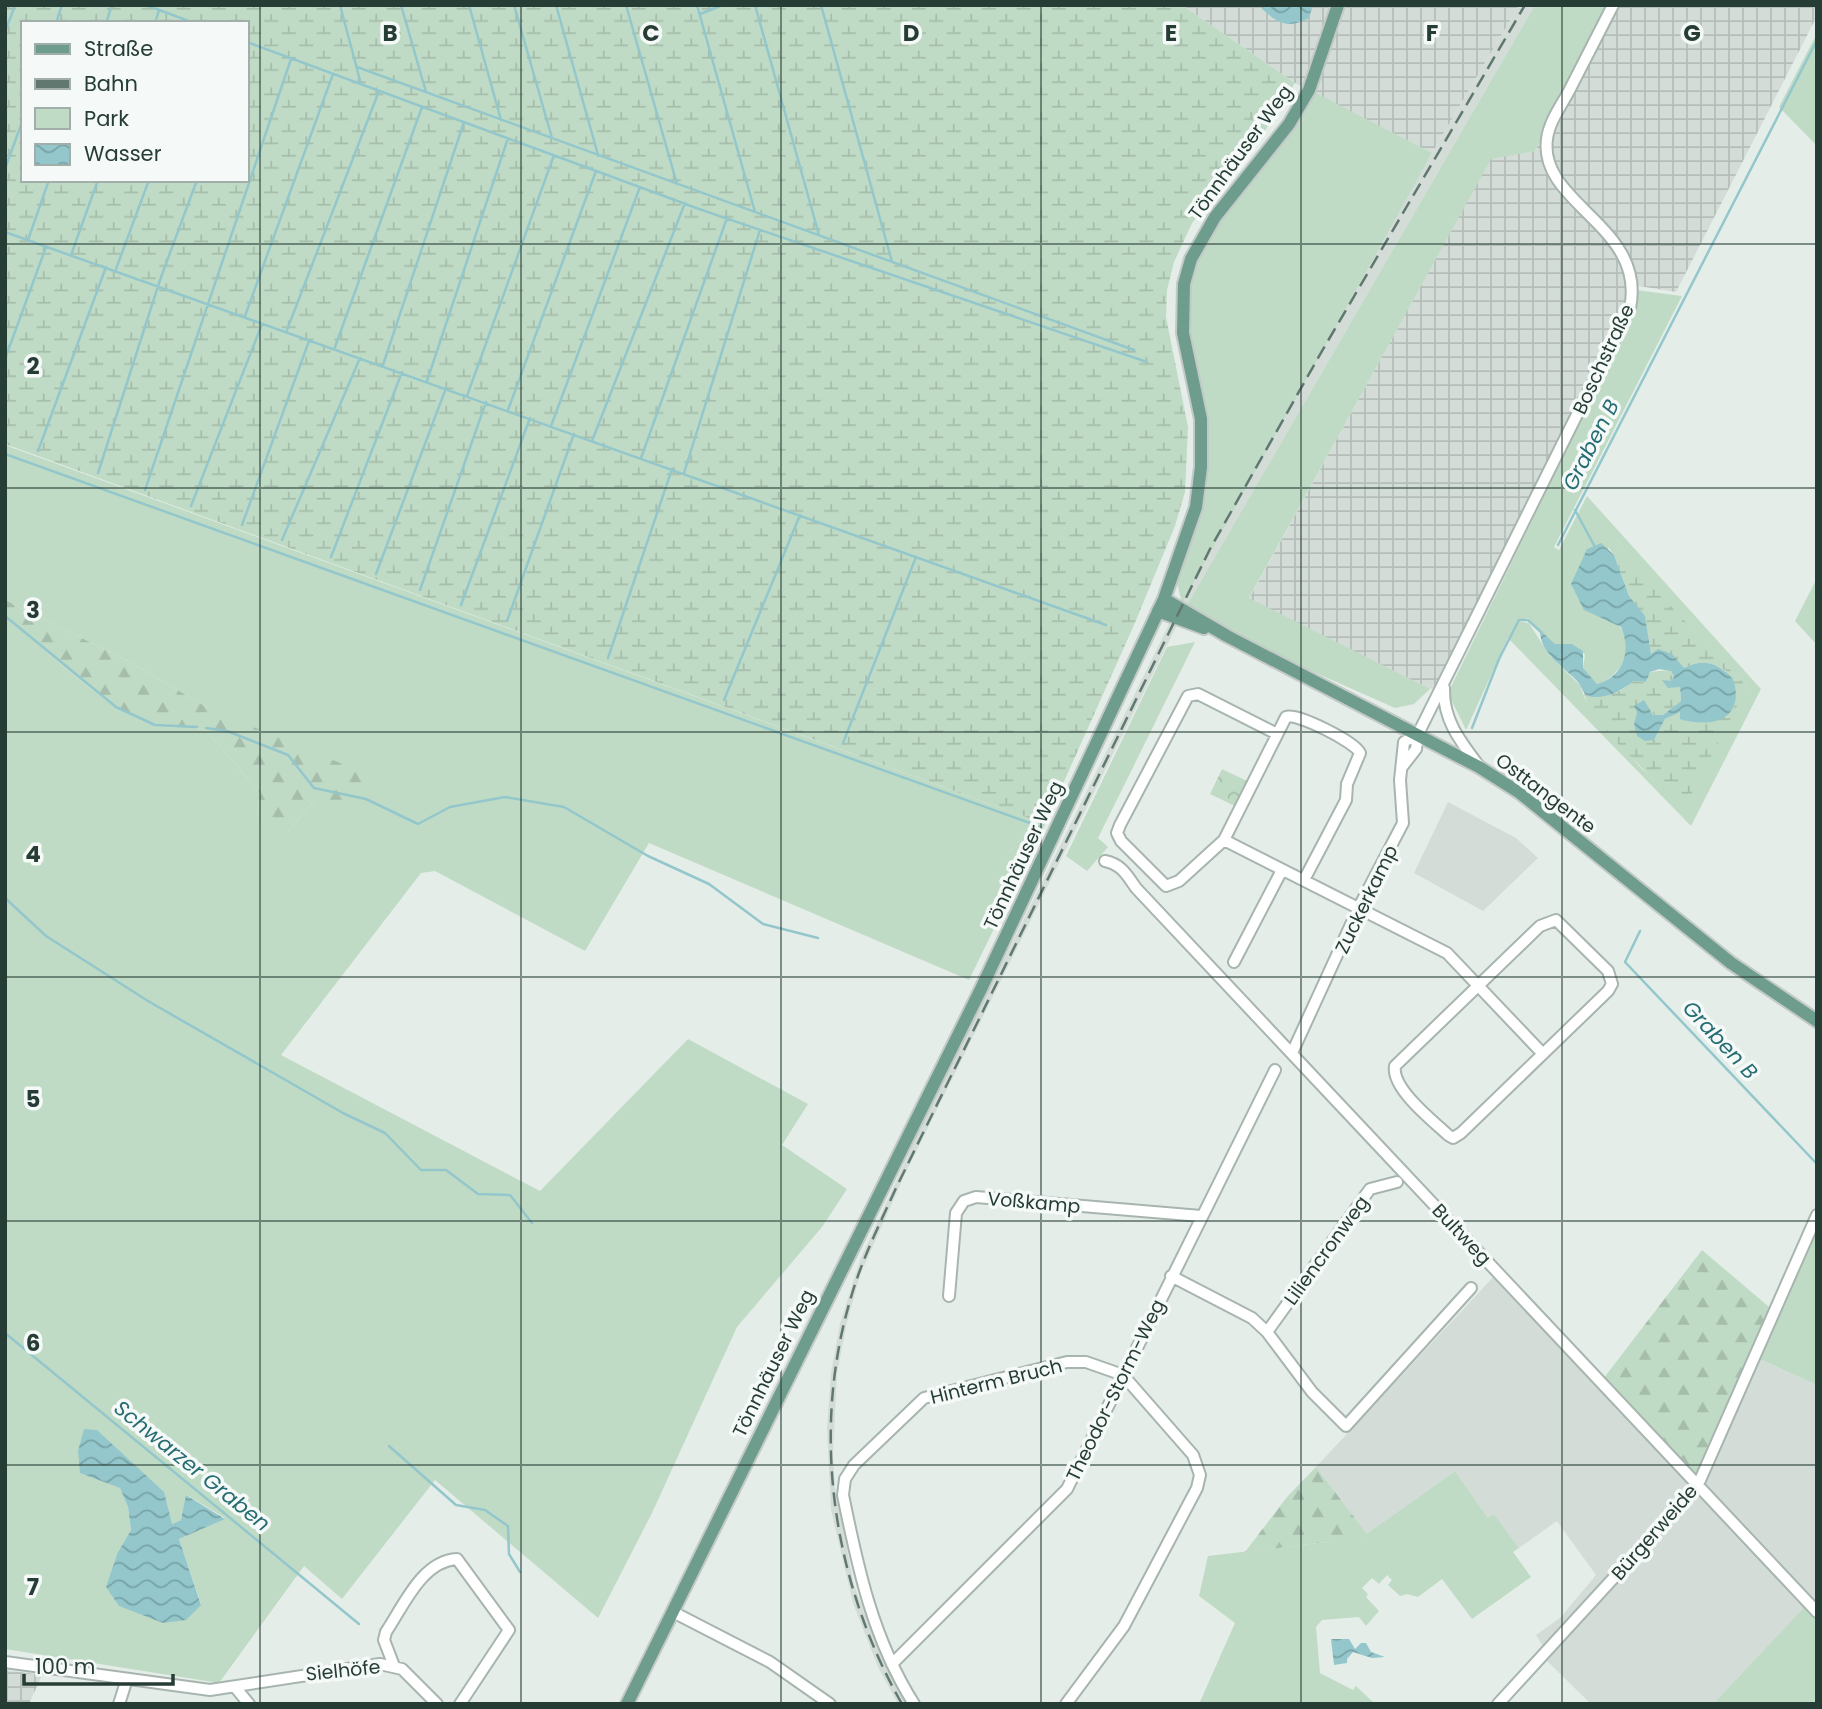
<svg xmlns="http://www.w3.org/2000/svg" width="1822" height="1709" viewBox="0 0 1822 1709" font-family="Poppins,sans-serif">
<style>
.built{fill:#d3dcd7}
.industrial{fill:url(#industrial-grid)}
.green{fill:#c0dbc5;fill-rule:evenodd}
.forest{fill:url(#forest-firs)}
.wetland{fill:url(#wetland-marsh);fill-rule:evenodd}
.park{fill:url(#park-crowns)}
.water{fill:url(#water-waves)}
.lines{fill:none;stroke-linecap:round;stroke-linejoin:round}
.stream{stroke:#93c7cc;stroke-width:2.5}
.minor-casing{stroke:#a8b5af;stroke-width:14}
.major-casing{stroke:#c2c9c6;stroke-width:16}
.minor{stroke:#fff;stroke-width:10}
.major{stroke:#6e9d8e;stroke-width:12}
.rail{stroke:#607870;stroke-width:2.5;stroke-dasharray:14 7;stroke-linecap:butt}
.grid{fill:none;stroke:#263d35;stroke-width:2;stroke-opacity:0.55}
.labels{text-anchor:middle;stroke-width:7;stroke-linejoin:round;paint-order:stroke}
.street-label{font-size:19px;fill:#263d35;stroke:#f5f9f7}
.water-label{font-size:21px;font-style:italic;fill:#256c73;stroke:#f5f9f7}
.grid-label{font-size:23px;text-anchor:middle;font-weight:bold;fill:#263d35;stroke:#f5f9f7;stroke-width:7;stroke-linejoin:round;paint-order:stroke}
</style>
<defs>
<pattern id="industrial-grid" width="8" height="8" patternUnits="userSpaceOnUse" patternTransform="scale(1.75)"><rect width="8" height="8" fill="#d3dcd7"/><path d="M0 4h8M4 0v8" fill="none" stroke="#b5beb9"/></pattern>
<pattern id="forest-firs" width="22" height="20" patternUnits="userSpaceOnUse" patternTransform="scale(1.75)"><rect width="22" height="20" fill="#c0dbc5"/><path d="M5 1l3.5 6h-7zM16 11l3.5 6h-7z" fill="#a5bdaa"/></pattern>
<pattern id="wetland-marsh" width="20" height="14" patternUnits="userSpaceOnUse" patternTransform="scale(1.75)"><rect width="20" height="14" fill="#c0dbc5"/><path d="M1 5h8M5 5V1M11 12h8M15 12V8" fill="none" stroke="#a5bdaa"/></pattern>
<pattern id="park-crowns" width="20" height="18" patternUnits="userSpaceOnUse" patternTransform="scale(1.75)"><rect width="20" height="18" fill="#c0dbc5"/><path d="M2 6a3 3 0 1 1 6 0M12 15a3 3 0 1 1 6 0" fill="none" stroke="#a5bdaa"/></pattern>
<pattern id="water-waves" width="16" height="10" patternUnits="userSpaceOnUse" patternTransform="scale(1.75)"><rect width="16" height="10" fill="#93c7cc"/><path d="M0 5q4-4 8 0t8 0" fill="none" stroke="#78a3a6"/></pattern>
</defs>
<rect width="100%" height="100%" fill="#e5ede9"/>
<path class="built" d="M1519 5H1535L1187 605 905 1174 860 1275 846 1326 837 1375 833 1454 835 1488 854 1585 882 1659 907 1704H898L878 1667 853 1603 831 1510 827 1428 831 1373 840 1324 860 1260 916 1138 1181 600 1396 215Z
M1448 802 1516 838 1538 858 1483 911 1414 873Z
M1497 1273 1696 1486 1755 1357 1817 1385V1612L1808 1603 1713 1704H1591L1542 1656 1546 1651 1536 1635 1560 1618 1596 1575 1557 1521 1519 1548 1494 1514 1488 1518 1455 1471 1367 1534 1316 1467Z"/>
<path class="industrial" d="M1182 5H1519L1432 153 1295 83Z
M1607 5H1817V16L1676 292 1633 285 1632 296 1444 685 1430 689 1249 599 1491 158 1535 151Z
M5 1670 42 1675 29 1704H5Z"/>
<path class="green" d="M1535 5H1607L1535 151 1491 159 1249 598 1430 689 1414 704 1395 708 1271 653 1187 605Z
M1817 33V146L1779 107Z
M1314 92 1432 153 1182 603 1177 583 1200 517 1206 489 1205 421 1187 335 1189 286 1196 261 1208 237Z
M1636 290 1682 296 1554 547 1559 550 1587 496 1761 689 1691 826 1508 638 1466 730 1448 693 1635 309ZM1608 547 1614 555 1617 551 1747 687 1678 798 1640 767 1604 726 1585 699 1580 685 1549 655 1529 623 1517 621 1528 618 1555 645C1566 645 1578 643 1585 655L1583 668 1593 683 1600 684C1619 673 1633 656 1624 633 1621 627 1617 626 1616 620 1611 596 1611 571 1608 547Z
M5 445 1045 824 969 980 649 843 585 951 435 871 421 873 281 1055 540 1191 688 1039 808 1104 782 1145 847 1189 822 1227 737 1327 652 1513 598 1618 435 1480 342 1599 304 1566 219 1683 5 1649V616C45 649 105 710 154 725 172 730 190 724 207 731L260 793 257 818 288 831 315 800 208 708 128 661 5 600ZM120 1488 172 1524 181 1520 187 1495 225 1518 179 1539 201 1604 139 1612 119 1606 118 1552 131 1530 128 1507Z
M1817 578V645L1795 621Z
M1195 642 1098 838 1108 847 1087 871 1066 856 1167 647Z
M1817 1215V1385L1755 1357Z
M1455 1471 1488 1518 1494 1514 1519 1548 1513 1552 1531 1577 1472 1619 1442 1579 1418 1597 1407 1594 1400 1596 1388 1585 1392 1580 1387 1575 1379 1584 1372 1578 1362 1588 1368 1594 1366 1597 1379 1611 1366 1626 1359 1617 1322 1620 1316 1627 1320 1673 1353 1690 1356 1686 1375 1704H1199L1235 1623 1199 1596 1208 1556 1326 1542 1347 1548Z
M1808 1603 1817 1612V1704H1713Z"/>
<path class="forest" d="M5 600 128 661 208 708 369 775 354 804 315 800 288 831 270 836 257 818 260 793 207 731C190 724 172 730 154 725 105 710 45 649 5 616Z
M1702 1250 1775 1312 1697 1487 1600 1383Z
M1316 1467 1367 1534 1347 1549 1326 1542 1245 1552 1287 1497Z"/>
<path class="wetland" d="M5 5H1182L1295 83 1253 149 1192 223 1174 262 1167 290 1166 317 1188 427 1185 492 1175 526 1134 625 1045 824 5 444ZM23 23H247V180H23Z
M1618 550 1747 687 1692 793 1678 799C1655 782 1588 720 1584 693L1588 696 1620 691 1634 681 1646 682 1650 672 1670 670 1674 675 1671 681 1680 687 1681 701 1663 715H1654L1649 710 1637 712 1634 724 1654 740 1665 719 1681 711 1726 671C1710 661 1701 660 1684 668L1651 655 1645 617 1629 596 1614 555Z"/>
<path class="park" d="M1222 769 1247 781 1235 806 1210 794Z"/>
<path class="water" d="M1262 5H1313L1309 18C1289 29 1279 24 1262 9Z
M1601 543 1614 555 1629 596 1645 616 1651 654 1658 649 1672 654 1684 668C1704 658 1718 663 1733 679 1746 719 1712 729 1680 719V712L1665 719 1654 740 1645 741 1637 736 1634 724 1637 712 1634 706 1644 700 1653 715H1663L1681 701 1680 687 1668 688 1662 680 1671 681 1674 676 1671 671 1659 669 1650 672 1646 682 1634 681C1622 690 1609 698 1593 697 1583 696 1583 689 1578 682 1564 666 1540 655 1540 630L1555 644H1572L1583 651V668L1597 684C1623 677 1632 651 1621 627L1584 610 1571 584 1587 549Z
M84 1429 97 1430 164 1492 172 1524 181 1520 186 1495 225 1519 179 1539 201 1605 186 1620 163 1623 119 1606 106 1587 118 1552 131 1530 128 1507 120 1488 80 1473 78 1451Z
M1331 1639H1349L1355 1649 1361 1643H1366L1371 1652 1385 1657 1372 1658 1353 1652 1347 1659V1663L1334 1665Z"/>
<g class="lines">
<path class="stream" d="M146 5 194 23
M340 5 361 84
M401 5 426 92
M469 5 501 120
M514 5 552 138
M556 5 598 155
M626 5 677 184
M697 5 755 212
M755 5 819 235
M821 5 892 262
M700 14 723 5
M56 23 62 5
M106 23 112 5
M155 23 159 10
M5 32 15 5
M247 42 699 209 1147 362
M357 67 1134 350
M5 169 23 119
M5 232 1106 625
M28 240 49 180
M71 255 98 180
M116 269 149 180
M245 316 333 74
M287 330 379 91
M335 347 422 107
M5 359 46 247
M383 365 464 122
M427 381 508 138
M467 396 554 155
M508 410 596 171
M551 426 640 187
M592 441 685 203
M38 451 106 267
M5 454 1041 827
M641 458 727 218
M98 473 160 280 197 180
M684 473 760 230
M145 490 291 59
M191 506 262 324
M1575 510 1595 547
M242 525 309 341
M282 540 360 358
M1558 545 1817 40
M331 557 402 372
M376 574 446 388
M420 590 486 402
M461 605 530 418
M5 616 116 707 155 725 197 727
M507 621 574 434
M608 658 672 469
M724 700 800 515
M206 728 227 731 288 755 314 788 366 799 418 824 450 807 505 797 564 807 648 856 709 884 763 924 818 938
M1472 728 1499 659 1519 620H1528L1541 632
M843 743 916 557
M5 898 46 936 148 1001 343 1113 385 1133 421 1170H446L478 1194 510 1195 532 1223
M1640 931 1625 962 1817 1164
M5 1333 359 1624
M389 1446 456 1505 485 1510 508 1526 509 1554 520 1572"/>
<defs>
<path id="minor" d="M1444 688C1443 720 1460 741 1479 766
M1277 734 1198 694 1188 696 1120 825 1117 833 1121 841 1166 886 1179 881 1224 840 1447 953 1543 1054
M1402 767 1416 749 1418 734 1630 308C1647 226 1538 204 1547 139 1549 122 1561 106 1569 91 1584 62 1598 34 1613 5
M1224 840 1286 717C1296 712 1355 742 1360 753L1347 784 1346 800 1304 880
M1105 861C1121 864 1127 875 1136 888L1817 1612
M1556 920 1608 971 1612 984 1608 991 1461 1133 1453 1138 1448 1135C1432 1120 1391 1088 1395 1066L1540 926Z
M1234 962 1282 870
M1292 1053 1359 907 1403 823 1400 780 1404 742 1418 734
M1171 1276 1252 1318 1267 1332 1312 1392 1346 1426 1471 1288
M949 1296 956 1213 964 1201 976 1197 1201 1216
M1267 1332 1370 1189 1397 1182
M673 1612 770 1662 830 1704
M5 1662 210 1690 380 1664 402 1669 437 1704
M892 1664 1067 1489 1275 1070
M394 1666 384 1640 386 1632C404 1605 422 1561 457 1559L509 1630 460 1704
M235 1687 249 1704
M119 1704 127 1679
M914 1704C873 1639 858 1569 843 1495L845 1479 854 1465 924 1398 1067 1362H1086L1123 1375 1193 1455 1200 1475 1197 1488 1124 1626 1066 1704
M1498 1704 1697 1487 1817 1215"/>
<path id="major" d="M1164 599 1227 636 1479 767 1520 793 1731 963 1817 1021
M1158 611 1204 628
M627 1704 981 989 1164 599 1196 507 1201 467V419L1183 333 1184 284 1191 259 1215 217 1289 124 1309 90 1338 5"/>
</defs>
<use href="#minor" class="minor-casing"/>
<use href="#major" class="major-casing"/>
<use href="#minor" class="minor"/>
<use href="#major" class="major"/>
<path class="rail" d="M902 1704C832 1581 810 1430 852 1294 863 1257 881 1221 897 1186L1210 549 1322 351 1525 5"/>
</g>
<path class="grid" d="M260 5V1704M521 5V1704M781 5V1704M1041 5V1704M1301 5V1704M1562 5V1704M5 244H1817M5 488H1817M5 732H1817M5 977H1817M5 1221H1817M5 1465H1817"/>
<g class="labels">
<g class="street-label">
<text transform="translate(1240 152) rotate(-54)" y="7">Tönnhäuser Weg</text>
<text transform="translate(1603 359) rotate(-65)" y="7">Boschstraße</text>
<text transform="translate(1546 793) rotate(37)" y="7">Osttangente</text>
<text transform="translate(1023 855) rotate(-65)" y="7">Tönnhäuser Weg</text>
<text transform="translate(1366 899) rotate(-64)" y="7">Zuckerkamp</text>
<text transform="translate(1034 1202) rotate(5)" y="7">Voßkamp</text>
<text transform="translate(1462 1234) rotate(47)" y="7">Bultweg</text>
<text transform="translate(1326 1250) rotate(-54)" y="7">Liliencronweg</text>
<text transform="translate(773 1363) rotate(-64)" y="7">Tönnhäuser Weg</text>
<text transform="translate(996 1381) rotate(-14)" y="7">Hinterm Bruch</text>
<text transform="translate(1115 1390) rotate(-64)" y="7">Theodor-Storm-Weg</text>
<text transform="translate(1654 1532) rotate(-49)" y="7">Bürgerweide</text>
<text transform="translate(343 1670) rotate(-6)" y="7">Sielhöfe</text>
</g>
<g class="water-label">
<text transform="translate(1591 445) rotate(-63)" y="7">Graben B</text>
<text transform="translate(1720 1040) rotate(47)" y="7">Graben B</text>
<text transform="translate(192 1466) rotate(39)" y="7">Schwarzer Graben</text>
</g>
</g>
<g class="grid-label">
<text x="390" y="41">B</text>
<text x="651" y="41">C</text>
<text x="911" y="41">D</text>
<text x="1171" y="41">E</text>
<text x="1432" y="41">F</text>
<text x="1692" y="41">G</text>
<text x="33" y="374">2</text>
<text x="33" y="618">3</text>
<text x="33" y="862">4</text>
<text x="33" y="1107">5</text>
<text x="33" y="1351">6</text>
<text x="33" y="1595">7</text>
</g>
<rect width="1822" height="1709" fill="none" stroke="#263d35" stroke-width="14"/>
<rect x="21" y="21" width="228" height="161" fill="#f5f9f7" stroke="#a2aea9" stroke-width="2"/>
<rect x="35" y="44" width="35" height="10" fill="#6e9d8e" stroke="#a2aea9" stroke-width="2"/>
<text x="84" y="56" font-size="21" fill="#263d35">Straße</text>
<rect x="35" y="79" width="35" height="10" fill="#607870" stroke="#a2aea9" stroke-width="2"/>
<text x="84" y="91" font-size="21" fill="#263d35">Bahn</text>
<rect x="35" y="108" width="35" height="21" fill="#c0dbc5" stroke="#a2aea9" stroke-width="2"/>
<text x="84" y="126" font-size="21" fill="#263d35">Park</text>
<rect x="35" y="144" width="35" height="21" fill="url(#water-waves)" stroke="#a2aea9" stroke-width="2"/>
<text x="84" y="161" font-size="21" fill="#263d35">Wasser</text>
<path d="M24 1674v10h149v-10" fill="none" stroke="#263d35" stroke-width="3.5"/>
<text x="35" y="1674" font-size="21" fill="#263d35" stroke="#f5f9f7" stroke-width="5" paint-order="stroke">100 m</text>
</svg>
